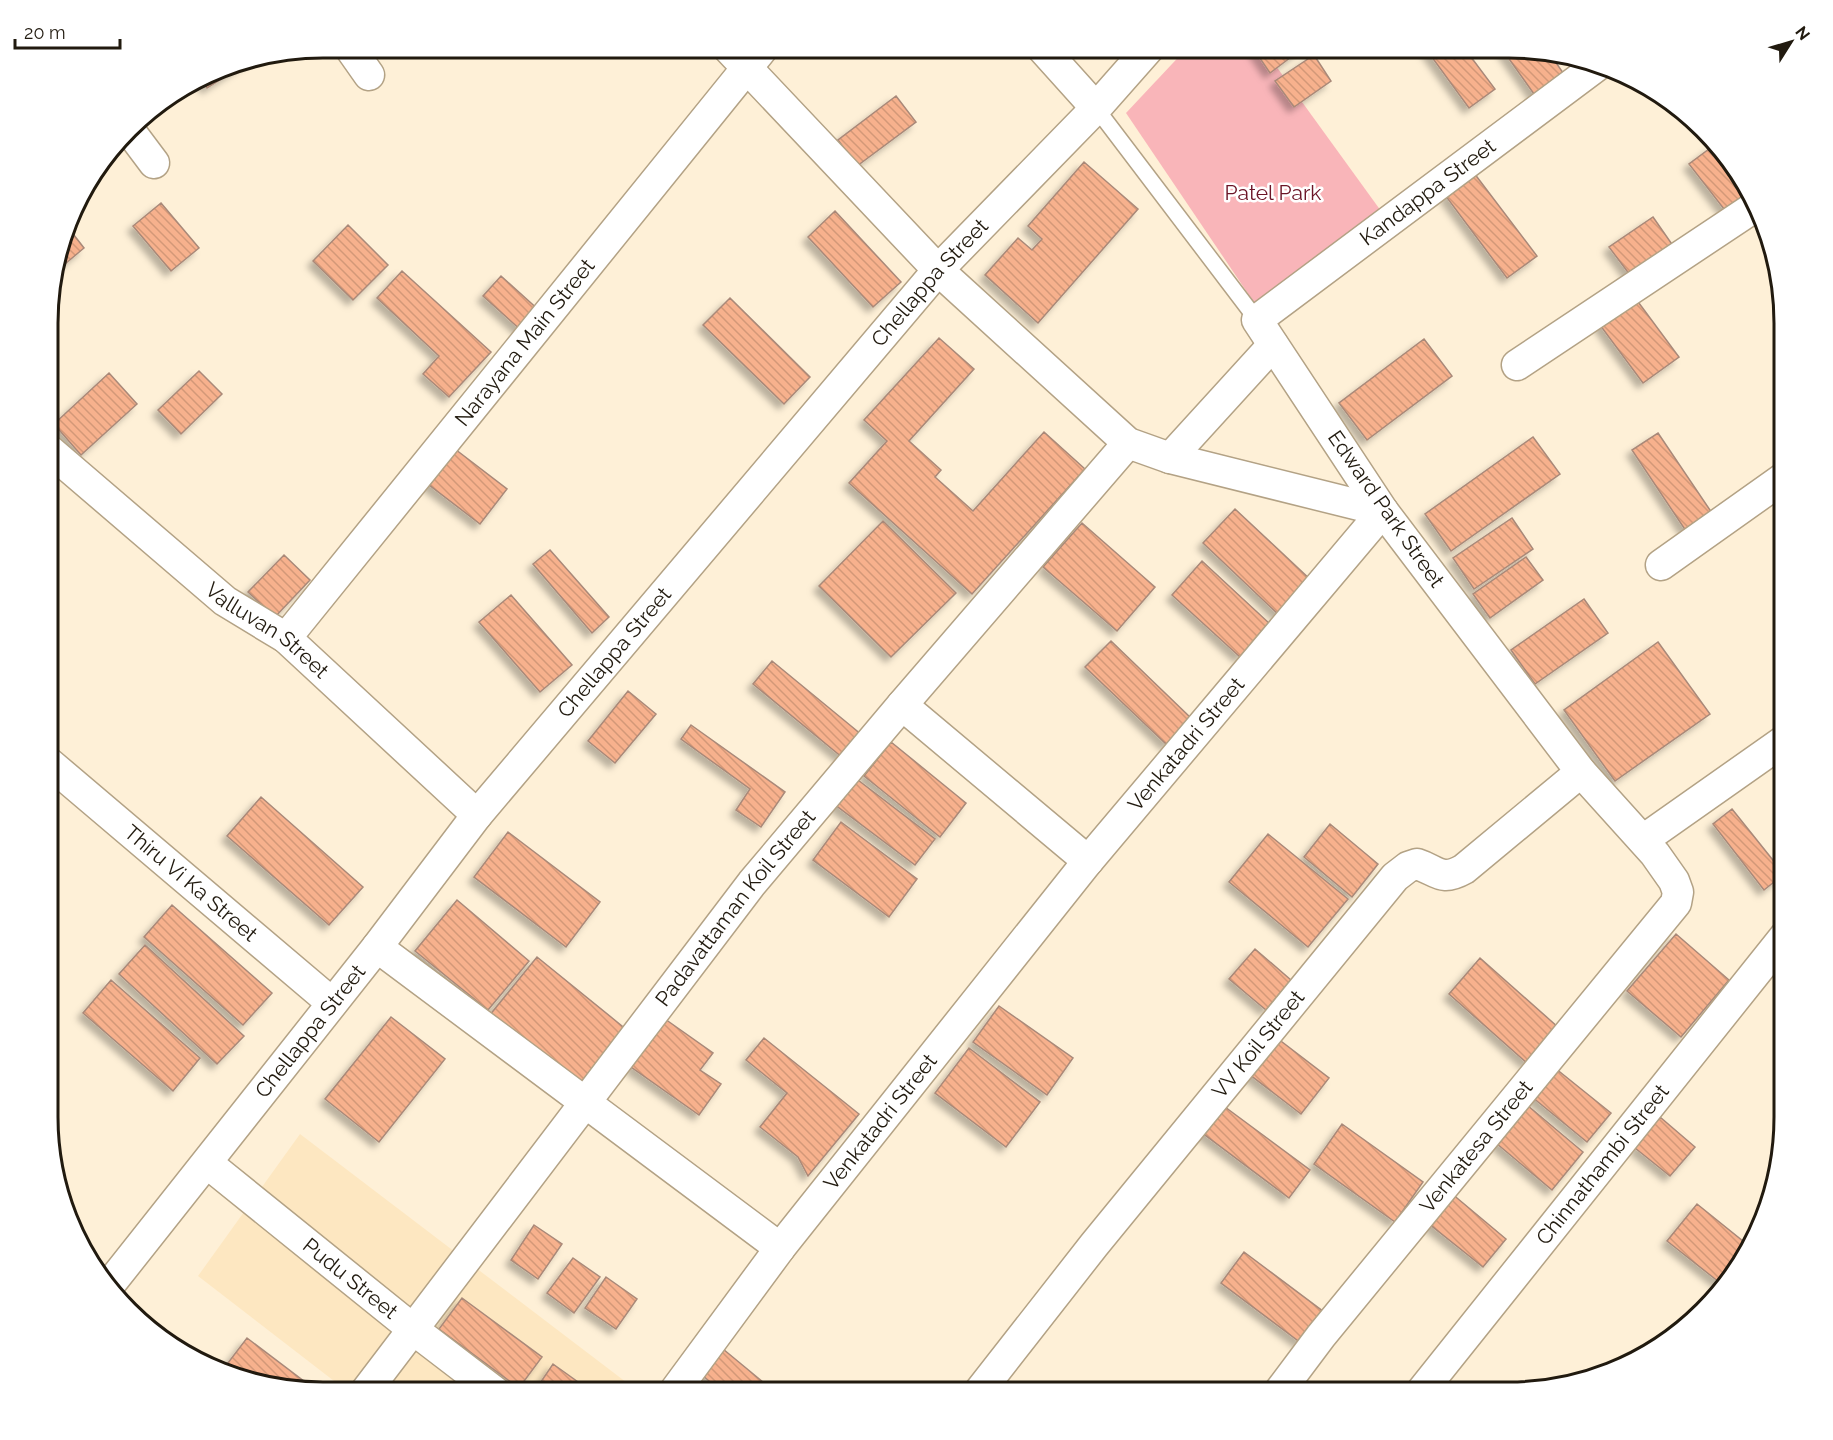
<svg xmlns="http://www.w3.org/2000/svg" width="1833" height="1440" viewBox="0 0 1833 1440" font-family="Raleway,sans-serif">
<style>
.built{fill:#fde7c1}
.park{fill:#f9b5b9}
.building{fill:url(#building-back-hatch);stroke:#a98979;stroke-width:1.5;filter:url(#shadow)}
.lines{fill:none;stroke-linecap:round;stroke-linejoin:round}
.service-casing{stroke:#b3a285;stroke-width:18}
.minor-casing{stroke:#b3a285;stroke-width:33}
.service{stroke:#fff;stroke-width:15}
.minor{stroke:#fff;stroke-width:30}
.labels{text-anchor:middle;stroke-width:5;stroke-linejoin:round;paint-order:stroke}
.park-label{font-size:21px;fill:#6c1527;stroke:#fff}
.street-label{font-size:21px;fill:#211a0f;stroke:#fff}
.rim{fill:none;stroke:#211a0f;stroke-width:3}
</style>
<defs>
<pattern id="building-back-hatch" width="6" height="6" patternUnits="userSpaceOnUse" patternTransform="scale(1.5)"><rect width="6" height="6" fill="#f7b18d"/><path d="M-1 5l2 2M0 0l6 6M5-1l2 2" fill="none" stroke="#d39878"/></pattern>
<filter id="shadow"><feDropShadow dx="-5.5" dy="5.5" stdDeviation="3" flood-color="#0004"/></filter>
</defs>
<rect width="100%" height="100%" fill="#fef0d7"/>
<path class="built" d="M300 1134 639 1392 347 1391 198 1276Z"/>
<path class="park" d="M1187 48H1263L1381 211 1257 307 1126 113Z"/>
<path class="building" d="M1253 48H1303L1270 73Z
M1426 49H1465L1495 89 1469 108Z
M1502 49H1528L1550 54 1568 80 1539 101Z
M1314 55 1331 81 1294 107 1275 81Z
M251 60 207 88 202 81 234 63Z
M896 96 916 122 857 166 838 140Z
M1713 146 1752 201 1731 218 1689 164Z
M1084 162 1138 209 1038 323 985 275 1018 238 1032 250 1042 239 1028 226Z
M1474 173 1537 256 1507 278 1445 195Z
M161 203 199 248 171 271 133 226Z
M835 211 901 282 873 307 808 237Z
M1653 217 1676 250 1633 279 1609 247Z
M348 225 388 265 353 300 313 261Z
M70 230 84 248 65 264 60 258Z
M402 271 491 352 449 397 423 374 439 356 377 298Z
M501 276 541 312 523 332 483 296Z
M1633 295 1679 357 1643 383 1597 321Z
M730 298 810 377 784 404 703 325Z
M939 338 974 369 909 441 941 470 935 477 973 511 1044 432 1085 469 972 594 849 483 887 441 864 420Z
M1424 339 1452 376 1367 440 1339 403Z
M199 371 222 394 181 434 158 410Z
M109 373 137 404 81 455 54 424Z
M1658 433 1712 513 1686 531 1632 450Z
M1533 437 1560 474 1451 551 1425 514Z
M451 446 507 489 480 524 424 481Z
M1235 509 1313 582 1281 617 1203 543Z
M1512 518 1533 549 1474 589 1453 558Z
M883 521 956 593 891 657 819 586Z
M1082 523 1155 587 1117 631 1043 567Z
M550 550 609 617 592 633 533 564Z
M284 555 310 580 275 617 248 592Z
M1526 557 1543 580 1490 618 1473 594Z
M1202 561 1270 624 1240 657 1172 595Z
M511 595 572 665 540 692 479 622Z
M1584 599 1608 633 1535 684 1511 650Z
M1111 641 1192 719 1167 745 1085 667Z
M1658 642 1710 714 1615 781 1564 710Z
M772 661 862 735 843 758 753 684Z
M628 691 656 714 615 763 588 741Z
M691 725 785 792 761 827 736 810 750 789 681 739Z
M891 742 966 803 940 837 864 776Z
M854 777 935 839 915 865 834 804Z
M261 797 363 887 329 925 227 836Z
M1732 809 1784 874 1764 890 1713 824Z
M841 822 917 879 889 917 813 860Z
M1330 824 1378 864 1352 897 1304 857Z
M508 832 600 902 566 947 474 877Z
M1268 834 1348 899 1308 947 1229 882Z
M457 900 529 961 488 1010 415 951Z
M172 905 272 993 243 1025 144 937Z
M1676 934 1729 980 1681 1037 1627 991Z
M145 945 244 1036 217 1064 119 974Z
M1255 949 1291 980 1266 1010 1229 979Z
M537 957 627 1030 579 1090 489 1016Z
M1480 958 1559 1028 1528 1064 1449 994Z
M111 980 200 1058 173 1091 83 1013Z
M999 1006 1073 1058 1047 1095 973 1042Z
M391 1017 445 1059 379 1142 325 1099Z
M665 1019 713 1053 700 1070 721 1084 699 1115 631 1067Z
M1273 1035 1329 1078 1301 1114 1245 1071Z
M764 1038 859 1114 808 1176 798 1157 760 1127 787 1093 746 1060Z
M969 1048 1040 1102 1006 1147 935 1093Z
M1555 1068 1611 1113 1587 1142 1532 1097Z
M1221 1104 1310 1170 1289 1198 1201 1132Z
M1527 1105 1583 1152 1552 1190 1496 1143Z
M1660 1117 1695 1147 1670 1176 1635 1148Z
M1342 1124 1423 1182 1395 1222 1314 1164Z
M1451 1193 1506 1239 1483 1267 1428 1223Z
M1697 1204 1749 1246 1724 1286 1667 1241Z
M534 1225 562 1244 538 1279 511 1260Z
M1244 1252 1324 1312 1301 1343 1221 1283Z
M573 1258 600 1277 574 1313 547 1293Z
M606 1277 637 1299 616 1329 585 1308Z
M462 1298 542 1357 519 1388 439 1329Z
M247 1338 317 1391H305L221 1372Z
M723 1349 775 1392H722L702 1375Z
M553 1364 592 1392H534Z"/>
<g class="lines">
<defs>
<path id="service" d="M1096 108 1257 320"/>
<g id="minor">
<path d="M350 48 369 75"/>
<path d="M1042 48 1096 108"/>
<path d="M130 131 154 163"/>
<path d="M1517 365 1756 206"/>
<path id="s1" d="M50 451 225 601 286 638 477 815"/>
<path d="M1170 458 1273 345"/>
<path d="M1661 565 1785 477"/>
<path id="s2" d="M286 638 763 48"/>
<path d="M902 705 1088 861"/>
<path id="s3" d="M49 763 332 1003"/>
<path d="M1643 840 1785 740"/>
<path d="M377 947 780 1248"/>
<path id="s4" d="M207 1163 414 1330 495 1392"/>
<path id="s5" d="M111 1283 377 947 477 815 938 270 1096 108 1149 48"/>
<path id="s6" d="M366 1391 752 883 902 705 1128 443"/>
<path id="s7" d="M674 1392 780 1248 1088 861 1383 511 1170 458 1128 443 938 270 728 48"/>
<path id="s8" d="M979 1392 1094 1245 1395 877 1408 867 1417 864C1438 871 1441 882 1464 869L1581 772"/>
<path id="s9" d="M1279 1392 1321 1336 1676 903 1678 892 1674 881 1655 854 1581 772 1383 511 1257 320 1598 65"/>
<path id="s10" d="M1421 1392 1785 936"/>
</g>
</defs>
<use href="#service" class="service-casing"/>
<use href="#minor" class="minor-casing"/>
<use href="#service" class="service"/>
<use href="#minor" class="minor"/>
</g>
<g class="labels">
<g class="park-label">
<text x="1273" y="200">Patel Park</text>
</g>
<g class="street-label">
<text dy="7" stroke="none"><textPath href="#s9" startOffset="1566">Kandappa Street</textPath></text>
<text dy="7" stroke="none"><textPath href="#s5" startOffset="1293">Chellappa Street</textPath></text>
<text dy="7" stroke="none"><textPath href="#s2" startOffset="380">Narayana Main Street</textPath></text>
<text transform="translate(1386 509) rotate(55)" y="7">Edward Park Street</text>
<text dy="7" stroke="none"><textPath href="#s1" startOffset="282">Valluvan Street</textPath></text>
<text dy="7" stroke="none"><textPath href="#s5" startOffset="807">Chellappa Street</textPath></text>
<text dy="7" stroke="none"><textPath href="#s7" startOffset="826">Venkatadri Street</textPath></text>
<text dy="7" stroke="none"><textPath href="#s3" startOffset="186">Thiru Vi Ka Street</textPath></text>
<text dy="7" stroke="none"><textPath href="#s6" startOffset="608">Padavattaman Koil Street</textPath></text>
<text dy="7" stroke="none"><textPath href="#s5" startOffset="321">Chellappa Street</textPath></text>
<text dy="7" stroke="none"><textPath href="#s8" startOffset="446">VV Koil Street</textPath></text>
<text dy="7" stroke="none"><textPath href="#s7" startOffset="340">Venkatadri Street</textPath></text>
<text dy="7" stroke="none"><textPath href="#s9" startOffset="315">Venkatesa Street</textPath></text>
<text dy="7" stroke="none"><textPath href="#s10" startOffset="291">Chinnathambi Street</textPath></text>
<text dy="7" stroke="none"><textPath href="#s4" startOffset="184">Pudu Street</textPath></text>
</g>
</g>
<path d="M0 0H1833V1440H0ZM323 58H1509A265 265 0 0 1 1774 323V1117A265 265 0 0 1 1509 1382H323A265 265 0 0 1 58 1117V323A265 265 0 0 1 323 58Z" fill="#fff" fill-rule="evenodd"/>
<path class="rim" d="M323 58H1509A265 265 0 0 1 1774 323V1117A265 265 0 0 1 1509 1382H323A265 265 0 0 1 58 1117V323A265 265 0 0 1 323 58Z"/>
<g transform="translate(1791 42) rotate(53)" stroke="#ffffff" stroke-width="4.5" paint-order="stroke">
<path d="M0-4.5L10 22L0 15L-10 22Z" fill="#211a0f"/>
<text y="-9" font-size="16" font-weight="bold" text-anchor="middle" fill="#211a0f">N</text>
</g>
<path d="M15 39v9h105v-9" fill="none" stroke="#211a0f" stroke-width="3"/>
<text x="24" y="39" font-size="18" fill="#211a0f" stroke="#ffffff" stroke-width="4.5" paint-order="stroke">20 m</text>
</svg>
